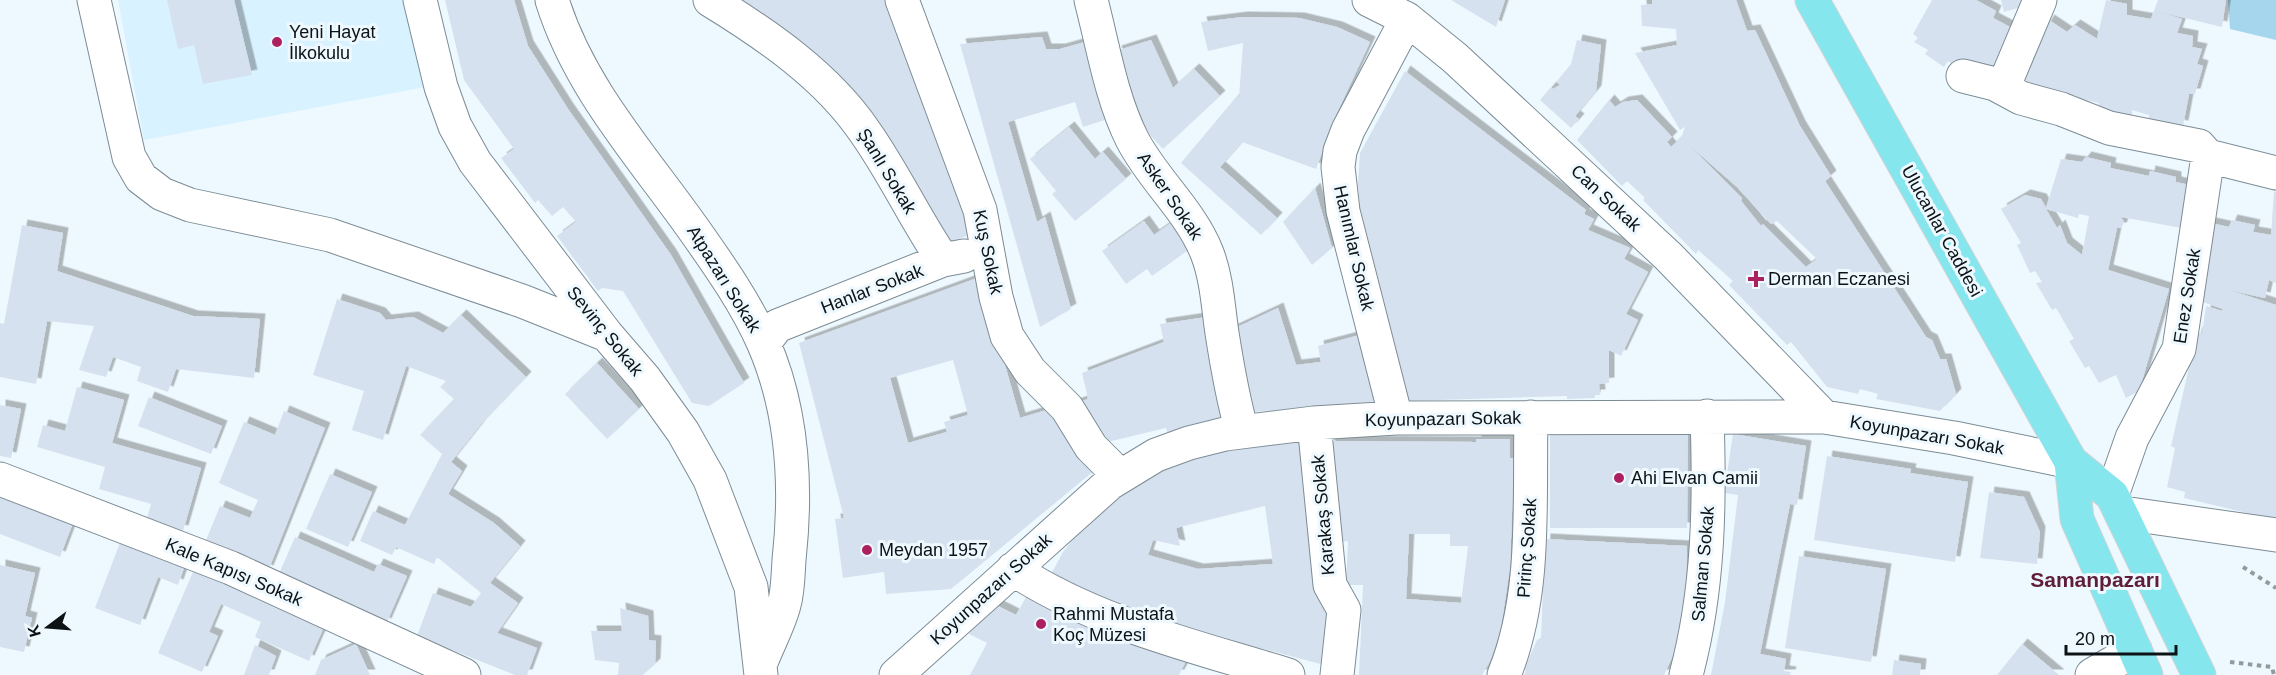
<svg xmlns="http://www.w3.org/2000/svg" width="2276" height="675" viewBox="0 0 2276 675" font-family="Helvetica,sans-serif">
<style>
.built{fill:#d8f2ff}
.green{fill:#a6d6ed}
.building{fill:#d6e1ef;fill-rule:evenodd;filter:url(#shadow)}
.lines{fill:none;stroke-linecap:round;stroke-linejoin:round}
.minor-casing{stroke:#7c8c95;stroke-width:35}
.major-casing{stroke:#d3d4d5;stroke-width:35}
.path{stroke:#919a9e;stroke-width:4;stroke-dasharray:4.5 4.5;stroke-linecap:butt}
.minor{stroke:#fff;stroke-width:33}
.major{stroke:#86e6ee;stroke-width:33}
.poi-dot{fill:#ac2060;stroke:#eef9ff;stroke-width:2}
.labels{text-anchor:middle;stroke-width:6;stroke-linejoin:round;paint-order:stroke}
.poi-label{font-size:18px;fill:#0c1215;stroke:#eef9ff;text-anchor:start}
.street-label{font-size:18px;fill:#0c1215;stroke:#eef9ff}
.quarter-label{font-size:21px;font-weight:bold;fill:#5f1d37;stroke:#eef9ff}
</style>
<defs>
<filter id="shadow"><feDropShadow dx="5.5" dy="-5.5" stdDeviation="0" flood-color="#0004"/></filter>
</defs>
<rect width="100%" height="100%" fill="#eef9ff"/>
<path class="built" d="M118 0H420L436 85 144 140Z"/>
<path class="green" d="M2228 0H2276V40L2230 29Z"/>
<path class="building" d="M167 0H234L252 75 203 84 194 45 178 49Z
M445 0H514L528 46 568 109 671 255 744 383 709 406 692 403 623 291 602 288 598 291 557 236 576 222 563 207 552 216 538 200 535 203 501 158 514 149 464 80Z
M729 0H897L981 231 939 246 885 141Z
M1451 0H1505L1496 27Z
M1652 0H1736L1747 31 1755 30 1800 126 1831 176 1825 181 1926 337 1932 340 1940 359H1946L1956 394 1940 411 1876 399 1878 394 1860 389 1858 394 1827 387 1791 342 1787 345 1729 285 1733 281 1698 250 1696 254 1643 200 1645 198 1627 181 1622 186 1577 140 1609 100 1615 107 1623 102 1637 100 1672 137 1667 142 1671 147 1681 138 1685 127 1680 130 1635 53 1677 45 1676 29 1642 26 1641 5 1652 4ZM1688 144 1737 187 1771 224 1777 221 1817 259 1806 267 1763 224 1761 226 1741 201 1742 198Z
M1932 0H1976L1996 11 1993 18 2023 34 1995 80 1961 70 1948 61 1944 67 1925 54 1928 50 1914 42 1918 38 1913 34Z
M2001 0H2023L2025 6 2004 12Z
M2106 0 2127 4V15L2151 19 2158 0H2226L2222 27 2160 12 2182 19 2177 33 2193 36 2192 47 2202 49 2197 64 2203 66 2195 94H2189L2183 126 2149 120V115L2132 110V116L2097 110 2099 103 2082 99 2074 95 2068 101 2013 79 2049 20 2067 32 2075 25 2097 39Z
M1243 17 1299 18 1337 27 1370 42 1335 117 1316 169 1242 142 1220 167 1277 218 1261 235 1181 163 1237 96 1239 97 1243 43 1208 51 1201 22Z
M1042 37 1046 49H1060L1092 40 1114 117 1083 127 1075 102 1008 122 1037 222 1045 217 1071 309 1040 327 960 44Z
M1151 40 1173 88 1194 69 1220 96 1163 149 1137 121 1116 51Z
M1577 40 1601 45 1596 91 1575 116 1579 119 1571 128 1540 100 1551 87 1553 89 1560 85 1557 81 1571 64Z
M1405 71 1586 210 1584 214 1594 219 1588 230 1630 248 1624 259 1648 272 1626 314 1638 320 1621 356 1609 350V383L1599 384 1600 395H1595V398L1567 399V396L1409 401 1360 207 1358 184 1360 153Z
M1069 127 1095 159 1103 152 1126 179 1075 221 1052 194 1056 191 1030 159Z
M2086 157 2111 163 2110 168 2149 176 2150 171 2176 177V182L2197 187 2187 229 2121 217 2124 222 2121 228H2117L2108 270 2169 289 2139 391 2126 398 2116 375 2099 383 2089 366 2085 368 2069 341 2074 339 2056 308 2052 310 2036 283 2042 282 2035 271 2030 273 2017 245 2021 243 2001 209 2025 195 2041 199 2046 208 2061 159 2082 162ZM2046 209 2078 218 2079 214 2089 216 2082 255 2067 243 2060 225 2057 228Z
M1315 188 1332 248 1312 265 1283 222Z
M2274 191 2276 192V283L2269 280 2265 298 2229 290 2276 305V520L2184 498 2185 492 2167 487 2175 448 2171 446 2197 332 2202 334 2206 306 2222 311 2223 309 2194 299 2206 222 2229 227 2232 220 2255 225 2253 232 2271 235Z
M1144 221 1154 235 1171 223 1190 249 1152 276 1147 269 1126 284 1102 251Z
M22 225 63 233 57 271 193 316 260 319 254 378 176 369 168 392 137 381 141 367 113 357 106 377 79 370 94 326 47 321 36 384 0 377V323L4 324Z
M980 277 1020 418 1050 409 1095 470 951 589 886 594 884 572 843 578 835 519 844 518 799 343ZM953 360 968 415 944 422 947 432 908 443 890 378Z
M337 299 380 313 386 320 413 317 443 333 461 315 526 377 481 424 451 462 462 471 448 494 494 523 520 546 490 583 518 603 497 633 537 648 527 675H515L417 636 433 593 471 607 481 593 437 557 434 564 396 547 392 555 360 541 373 511 405 525 442 454 420 435 454 399 440 387 446 381 406 366 383 440 352 430 364 391 313 375Z
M1278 308 1296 365 1321 362 1318 346 1360 335 1380 401 1253 412 1231 330Z
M1207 317 1221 417 1185 426 1168 434 1166 428 1099 444 1074 404 1088 399 1082 373 1164 342 1160 324Z
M597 363 639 409 607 439 565 394Z
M77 387 124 400 112 443 201 468 183 531 146 521 151 504 99 489 105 467 37 447 43 425 65 431Z
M149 397 222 426 211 454 138 426Z
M0 405 21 409 11 458 0 456Z
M284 411 325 428 268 571 204 545 220 506 250 518 258 500 219 483 244 422 275 435Z
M1550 428 1688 429 1687 528H1550Z
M1733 434 1806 446 1797 505 1790 504 1760 654 1786 659 1784 671 1791 672 1790 675H1711L1725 602 1738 495 1724 493Z
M1476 439H1510V458H1514L1510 567 1500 634 1490 661 1482 675H1359L1363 585H1346L1348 541 1341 542 1329 441 1476 442ZM1409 534H1450V546H1468L1461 603 1406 599Z
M1305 440 1330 613 1328 666 1180 627 1049 578 1063 552 1089 519 1117 494 1162 470 1193 459 1228 449ZM1265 506 1273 564 1198 569 1148 555 1153 540 1180 546 1176 528Z
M1827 456 1911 469 1910 473 1968 482 1955 562 1814 540Z
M330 474 372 492 348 547 306 529Z
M0 491 74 520 60 557 0 534Z
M1989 492 2024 497 2040 532 2037 564 1980 558Z
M295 537 374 572 378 564 407 576 386 624 278 576Z
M1545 539 1687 546 1685 617 1679 642 1664 675H1524L1526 671 1524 669 1537 640 1541 638Z
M121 540 185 565 178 585 158 577 140 625 95 608Z
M1799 556 1886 569 1871 662 1785 648Z
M0 565 35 573 25 616 32 618 24 652 0 647Z
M196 565 326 622 309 661 255 637 261 622 221 604 209 632 218 636 202 672 158 653Z
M1030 590 1187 659 1179 675H970L987 643 969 634 986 600 1016 615Z
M620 608 648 616 649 640 656 641 655 664 643 675H618L619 663 595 660 591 631H622Z
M356 644 370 675H315L321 660Z
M2022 644 2059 675H1997Z
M255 645 276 656 269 675H244Z
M1894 660 1921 664 1920 675H1892Z"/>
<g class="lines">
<defs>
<path id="minor" d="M94 0 129 157 141 178 162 194 190 205 330 235 522 301 607 335
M420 0 441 87 455 126 475 162 607 335 645 379 683 432 710 480 751 587 761 675
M552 0C580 90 644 158 697 234 721 268 746 304 763 342 793 410 797 487 789 560 788 575 788 591 784 605 779 624 769 642 762 660
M710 0C767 35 827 76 865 132 894 173 915 219 943 260
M902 0 980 210 996 297 1007 336 1030 371 1067 408 1091 447 1120 476
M1091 0C1103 46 1111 97 1132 139 1153 180 1190 210 1207 253 1217 279 1218 306 1222 333 1227 365 1233 400 1242 431
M1369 0 1407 19 1455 58 1668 256 1824 417
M1963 76 1995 84 2021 98 2061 109 2109 128 2199 146 2208 156
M2003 88 2040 0
M2208 156 2276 173
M764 343 777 326 943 260 964 256
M1396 418 1343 211 1338 167 1340 151 1348 130 1407 19
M1314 423 1330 585 1344 610 1337 675
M0 479 231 568 464 675
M2112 495 2132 438 2179 349 2208 156
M2123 513 2276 535
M1013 569C1095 623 1194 646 1288 675
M896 675 1110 483 1156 455 1189 443 1225 434 1314 423 1396 418 1824 417 1954 438 2071 462
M1504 675C1537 594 1529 503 1531 417
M1686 675C1709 589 1710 504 1707 416
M2092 675 2135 650"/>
<path id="major" d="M1812 0 2071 462 2112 495 2199 675
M2071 462 2077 519 2146 675"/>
</defs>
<use href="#minor" class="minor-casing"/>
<use href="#major" class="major-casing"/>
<path class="path" d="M2243 567 2276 588
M2230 662 2272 667 2274 675"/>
<use href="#minor" class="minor"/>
<use href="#major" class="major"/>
</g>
<g class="poi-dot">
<circle cx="277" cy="42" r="6"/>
<path d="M1753 270h6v6h6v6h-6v6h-6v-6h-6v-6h6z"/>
<circle cx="1619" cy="478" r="6"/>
<circle cx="867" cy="550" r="6"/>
<circle cx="1041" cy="624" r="6"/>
</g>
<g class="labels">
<g class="poi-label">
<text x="289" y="38">Yeni Hayat<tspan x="289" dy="21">İlkokulu</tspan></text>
<text x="1768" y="285">Derman Eczanesi</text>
<text x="1631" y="484">Ahi Elvan Camii</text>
<text x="879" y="556">Meydan 1957</text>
<text x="1053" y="620">Rahmi Mustafa<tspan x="1053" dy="21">Koç Müzesi</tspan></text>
</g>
<g class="street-label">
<text transform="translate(887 171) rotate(59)" y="6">Şanlı Sokak</text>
<text transform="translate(1170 196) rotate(56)" y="6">Asker Sokak</text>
<text transform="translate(1606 198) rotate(43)" y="6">Can Sokak</text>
<text transform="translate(1942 231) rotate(61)" y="6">Ulucanlar Caddesi</text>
<text transform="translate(1354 248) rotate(77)" y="6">Hanımlar Sokak</text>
<text transform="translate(988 252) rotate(78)" y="6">Kuş Sokak</text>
<text transform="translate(724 279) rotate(58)" y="6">Atpazarı Sokak</text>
<text transform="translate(872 289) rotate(-21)" y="6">Hanlar Sokak</text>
<text transform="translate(2187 296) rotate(-81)" y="6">Enez Sokak</text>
<text transform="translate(605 331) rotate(51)" y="6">Sevinç Sokak</text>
<text transform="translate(1443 419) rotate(-1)" y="6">Koyunpazarı Sokak</text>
<text transform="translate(1927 435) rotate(10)" y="6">Koyunpazarı Sokak</text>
<text transform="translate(1323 515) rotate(-95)" y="6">Karakaş Sokak</text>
<text transform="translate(1527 548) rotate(-86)" y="6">Pirinç Sokak</text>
<text transform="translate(1703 564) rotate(-85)" y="6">Salman Sokak</text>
<text transform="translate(234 572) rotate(23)" y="6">Kale Kapısı Sokak</text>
<text transform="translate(991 589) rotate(-42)" y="6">Koyunpazarı Sokak</text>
</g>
<g class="quarter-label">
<text x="2095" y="587">Samanpazarı</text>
</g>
</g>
<g transform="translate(48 627) rotate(254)" stroke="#eef9ff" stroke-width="4.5" paint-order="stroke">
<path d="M0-4.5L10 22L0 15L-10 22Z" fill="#0c1215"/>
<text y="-9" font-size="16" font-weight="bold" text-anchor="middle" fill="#0c1215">K</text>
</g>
<path d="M2066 645v9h110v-9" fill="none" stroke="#0c1215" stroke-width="3"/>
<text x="2075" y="645" font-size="18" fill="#0c1215" stroke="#eef9ff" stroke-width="4.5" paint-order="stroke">20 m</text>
</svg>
